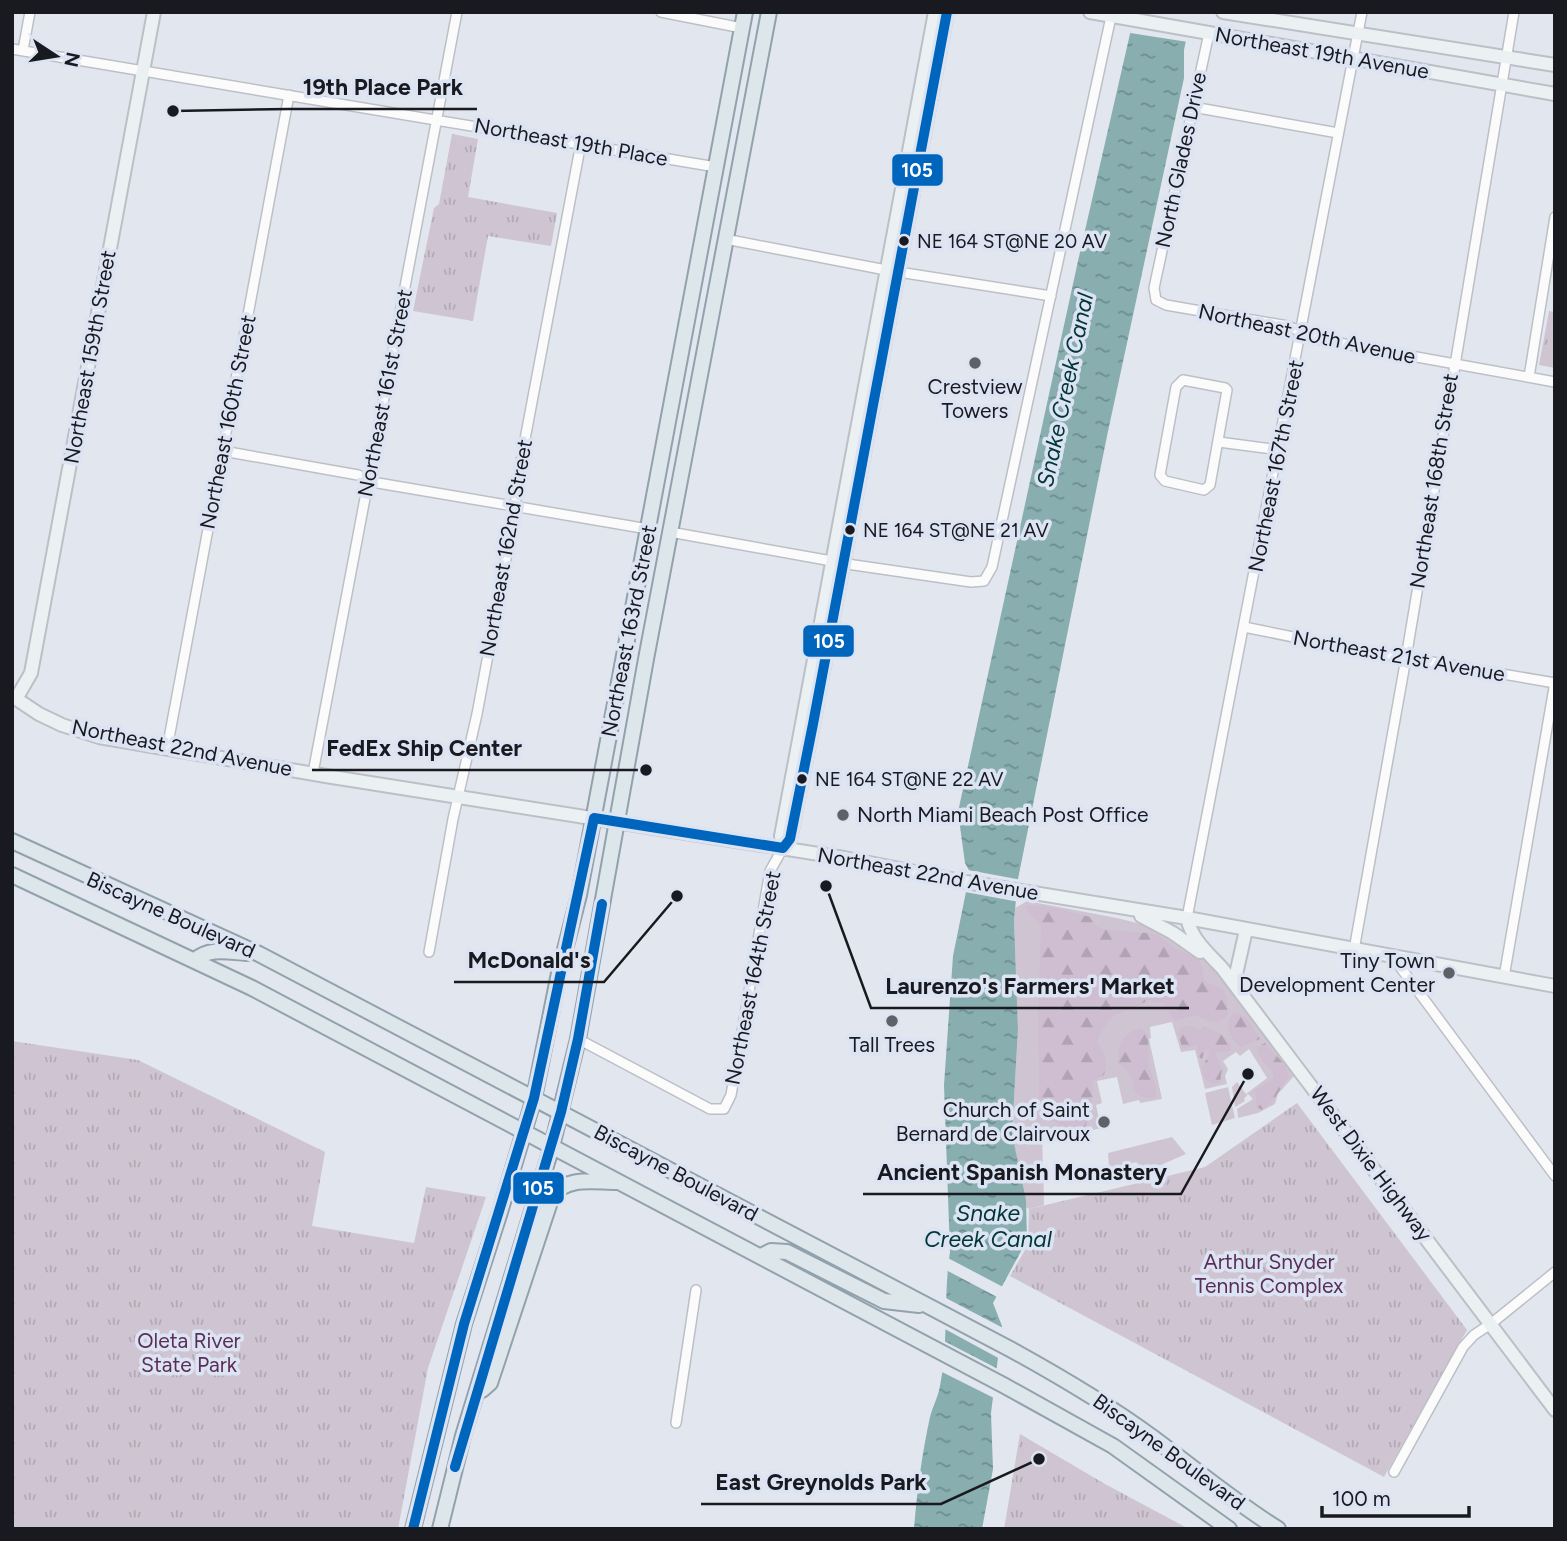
<svg xmlns="http://www.w3.org/2000/svg" width="1567" height="1541" viewBox="0 0 1567 1541" font-family="Figtree,sans-serif">
<style>
.green{fill:#cfc5d2}
.forest{fill:url(#forest-firs)}
.park{fill:url(#park-tufts)}
.water{fill:url(#water-ripples)}
.pier{fill:#e2e6ee}
.lines{fill:none;stroke-linecap:round;stroke-linejoin:round}
.street-casing{stroke:#bcc0c6;stroke-width:12}
.secondary-casing{stroke:#bcc0c6;stroke-width:16}
.primary-casing{stroke:#92a2ac;stroke-width:18}
.street{stroke:#fbfbfc;stroke-width:9}
.secondary{stroke:#ebf0f3;stroke-width:12}
.primary{stroke:#dde6eb;stroke-width:14}
.bus-1-casing{stroke:#dce4f4;stroke-width:16}
.bus-1{stroke:#0065bd;stroke-width:10}
.bus-dot{fill:#181a20;stroke:#dce4f4;stroke-width:2.5}
.poi-dot{fill:#5f6168;stroke:#dce4f4;stroke-width:2.5}
.labels{text-anchor:middle;stroke-width:7;stroke-linejoin:round;paint-order:stroke}
.bus-label{font-size:19px;fill:#181a20;stroke:#dce4f4;text-anchor:start}
.street-label{font-size:21px;fill:#181a20;stroke:#dce4f4}
.poi-label{font-size:21px;fill:#181a20;stroke:#dce4f4}
.park-label{font-size:21px;fill:#5b2e55;stroke:#dce4f4}
.water-label{font-size:23px;font-style:italic;fill:#003636;stroke:#dce4f4}
.leader{fill:none;stroke:#181a20;stroke-width:2.5}
.callout-dot{fill:#181a20;stroke:#dce4f4;stroke-width:2.5}
.callout-label{font-size:23px;text-anchor:middle;font-weight:bold;fill:#181a20;stroke:#dce4f4;stroke-width:7;stroke-linejoin:round;paint-order:stroke}
.line-badge{stroke:#dce4f4;stroke-width:2.5}
.badge-label{font-size:19px;text-anchor:middle;font-weight:bold;fill:#fff}
</style>
<defs>
<pattern id="forest-firs" width="22" height="20" patternUnits="userSpaceOnUse" patternTransform="scale(1.75)"><rect width="22" height="20" fill="#cfbed1"/><path d="M5 1l3.5 6h-7zM16 11l3.5 6h-7z" fill="#b1a3b3"/></pattern>
<pattern id="park-tufts" width="24" height="20" patternUnits="userSpaceOnUse" patternTransform="scale(1.75)"><rect width="24" height="20" fill="#cfc5d2"/><path d="M3 7l-1-3M5 7V3M7 7l1-3M15 17l-1-3M17 17v-4M19 17l1-3" fill="none" stroke="#b1a9b4"/></pattern>
<pattern id="water-ripples" width="26" height="14" patternUnits="userSpaceOnUse" patternTransform="scale(1.75)"><rect width="26" height="14" fill="#88aeb0"/><path d="M2 4q2-2 4 0t4 0M15 11q2-2 4 0t4 0" fill="none" stroke="#6e8d8f"/></pattern>
</defs>
<rect width="100%" height="100%" fill="#e2e6ee"/>
<path class="green" d="M1027 901 1117 918 1145 925 1167 935 1200 957 1220 976 1294 1076 1278 1094 1275 1104 1258 1113 1238 1118 1237 1109 1253 1099 1248 1094 1244 1099 1245 1101 1235 1107 1232 1087 1237 1082 1246 1094 1267 1078 1249 1049 1240 1056 1236 1052 1223 1061 1228 1069 1225 1076 1227 1084 1205 1089 1195 1050 1181 1052 1172 1022 1150 1027 1151 1038 1149 1039 1162 1099 1140 1103 1139 1100 1123 1104 1117 1077 1097 1081 1102 1103 1096 1105 1101 1128 1089 1131 1092 1141 1087 1142 1084 1133 1067 1137 1042 1133 1044 1205 1029 1209 1026 1207 1012 1134 1018 1029 1014 920 1015 908Z
M1228 1087 1235 1118 1212 1125 1205 1093Z
M1172 1137 1186 1154 1147 1171 1141 1172 1137 1162 1109 1169 1108 1153Z"/>
<path class="forest" d="M1026 905 1048 906 1090 917 1096 926 1104 929 1157 934 1173 947 1199 959 1203 968 1204 981 1224 989 1227 998 1228 1015 1218 1023 1208 1021 1198 1015 1174 1021 1164 1004 1148 1000C1120 1019 1115 1003 1097 1041 1104 1053 1109 1060 1104 1075L1093 1081 1092 1113 1082 1132H1066L1039 1106 1038 1014 1041 925 1028 913Z
M1234 1012 1246 1017 1260 1039 1240 1047C1229 1037 1223 1024 1234 1012Z
M1190 1025 1198 1030 1204 1027C1216 1030 1232 1038 1231 1051L1215 1053 1222 1069 1220 1082 1213 1084C1204 1080 1203 1075 1202 1066L1207 1059 1210 1049 1205 1050 1202 1059 1198 1056 1197 1045 1185 1049 1182 1048 1178 1032 1182 1027Z
M1141 1028 1148 1034 1149 1066 1156 1085V1097C1148 1100 1142 1098 1135 1093 1133 1079 1131 1071 1118 1064 1117 1045 1122 1033 1141 1028Z
M1265 1043 1285 1065 1289 1077C1279 1089 1275 1102 1262 1110L1257 1107 1255 1090 1272 1080 1274 1076C1269 1063 1260 1065 1257 1047Z"/>
<path class="park" d="M452 134 478 139 468 197 557 213 551 246 488 236 473 321 413 311 434 208 439 204Z
M1549 311 1555 312V368L1539 365Z
M12 1041 138 1060 325 1152 312 1226 414 1243 426 1187 486 1197 428 1368 398 1529H12Z
M1297 1103 1467 1330 1384 1477 1010 1276 1028 1245 1029 1209 1205 1167Z
M1020 1434 1105 1484 1189 1529H1004Z"/>
<path class="water" d="M1135 12H1192L1184 50V78L1107 436 1018 879 1014 920 1018 1029 1012 1134 1026 1200 1027 1240 993 1303 1002 1326 991 1413 993 1469 982 1529H914C917 1491 922 1454 930 1417 933 1406 938 1397 940 1386 949 1342 943 1297 950 1252L944 1085 953 956 970 872 965 863 958 812 1078 261Z"/>
<path class="pier" d="M1134 12H1194L1188 42 1130 33Z
M968 870 1022 880 1019 902 965 892Z
M946 1257 1005 1288 999 1298 944 1269Z
M944 1297 1005 1329 1002 1360 943 1328Z
M942 1340 1000 1370 996 1399 938 1370Z"/>
<g class="lines">
<defs>
<path id="street" d="M661 12 742 28
M1209 33 1154 288 1156 300 1166 305 1288 326 1317 339 1555 382
M12 49 716 167
M23 50 30 12
M1193 107 1338 133
M725 239 886 270 1051 296
M1529 377 1555 217
M1183 380 1225 388 1227 390 1210 485 1204 490 1165 481 1160 475 1176 387Z
M1219 442 1279 450
M223 451 358 475 378 483 648 529
M670 532 854 565 971 582 984 581 992 567 1112 12
M1244 627 1333 645 1555 683
M167 749 289 95
M313 773 457 12
M1187 918 1362 12
M1354 950 1406 658 1514 12
M429 952 453 819 477 714 513 521 522 455 581 143
M1392 956 1555 1176
M1504 977 1555 682
M578 1039 710 1109H724L731 1095 770 871 783 848
M676 1423 696 1290
M1394 1472 1463 1347 1474 1335 1492 1323 1555 1272"/>
<path id="secondary" d="M1090 12 1555 94
M1223 12 1555 65
M12 696 39 714 62 725 99 737 326 776 844 858 966 882 1187 918 1555 986
M16 699 31 673 154 12
M783 848 790 839 813 724 947 12
M783 848 781 836 935 12
M1141 916 1173 933 1200 952
M1187 918C1192 940 1207 952 1222 968L1555 1410
M1234 983 1246 930"/>
<path id="primary" d="M12 841 259 954 1010 1349C1059 1376 1107 1404 1152 1437 1194 1468 1233 1501 1278 1529
M12 875 252 988 1005 1386 1113 1446 1229 1529
M195 960C210 947 228 952 247 953
M761 1256 771 1251 787 1252 884 1301 919 1305
M482 1390 490 1383 552 1196C567 1176 594 1182 616 1182
M413 1529 464 1324 500 1212 534 1098 559 973 579 895 745 12
M440 1529 463 1436 552 1146 578 1039 646 659 769 12"/>
</defs>
<use href="#street" class="street-casing"/>
<use href="#secondary" class="secondary-casing"/>
<use href="#primary" class="primary-casing"/>
<use href="#street" class="street"/>
<use href="#secondary" class="secondary"/>
<use href="#primary" class="primary"/>
<defs>
<path id="bus-1" d="M783 848 790 839 813 724 947 12
M455 1467 561 1112 578 1039 602 904
M413 1529 464 1324 534 1098 594 818 783 848"/>
</defs>
<use href="#bus-1" class="bus-1-casing"/>
<use href="#bus-1" class="bus-1"/>
</g>
<g class="bus-dot">
<circle cx="904" cy="241" r="6"/>
<circle cx="850" cy="530" r="6"/>
<circle cx="802" cy="779" r="6"/>
</g>
<g class="poi-dot">
<circle cx="975" cy="363" r="7"/>
<circle cx="843" cy="815" r="7"/>
<circle cx="1449" cy="973" r="7"/>
<circle cx="892" cy="1021" r="7"/>
<circle cx="1104" cy="1122" r="7"/>
</g>
<g class="labels">
<g class="bus-label">
<text x="917" y="248">NE 164 ST@NE 20 AV</text>
<text x="863" y="537">NE 164 ST@NE 21 AV</text>
<text x="815" y="786">NE 164 ST@NE 22 AV</text>
</g>
<g class="street-label">
<text transform="translate(1322 53) rotate(10)" y="7">Northeast 19th Avenue</text>
<text transform="translate(571 142) rotate(10)" y="7">Northeast 19th Place</text>
<text transform="translate(1181 160) rotate(-78)" y="7">North Glades Drive</text>
<text transform="translate(1307 334) rotate(12)" y="7">Northeast 20th Avenue</text>
<text transform="translate(90 357) rotate(-80)" y="7">Northeast 159th Street</text>
<text transform="translate(385 393) rotate(-79)" y="7">Northeast 161st Street</text>
<text transform="translate(228 422) rotate(-79)" y="7">Northeast 160th Street</text>
<text transform="translate(1276 466) rotate(-79)" y="7">Northeast 167th Street</text>
<text transform="translate(1434 481) rotate(-81)" y="7">Northeast 168th Street</text>
<text transform="translate(506 548) rotate(-80)" y="7">Northeast 162nd Street</text>
<text transform="translate(629 631) rotate(-79)" y="7">Northeast 163rd Street</text>
<text transform="translate(1399 656) rotate(10)" y="7">Northeast 21st Avenue</text>
<text transform="translate(182 748) rotate(11)" y="7">Northeast 22nd Avenue</text>
<text transform="translate(928 874) rotate(10)" y="7">Northeast 22nd Avenue</text>
<text transform="translate(171 915) rotate(24)" y="7">Biscayne Boulevard</text>
<text transform="translate(753 978) rotate(-79)" y="7">Northeast 164th Street</text>
<text transform="translate(1371 1164) rotate(53)" y="7">West Dixie Highway</text>
<text transform="translate(676 1173) rotate(28)" y="7">Biscayne Boulevard</text>
<text transform="translate(1169 1452) rotate(36)" y="7">Biscayne Boulevard</text>
</g>
<g class="poi-label">
<text x="975" y="394">Crestview<tspan x="975" dy="24">Towers</tspan></text>
<text x="857" y="822" text-anchor="start">North Miami Beach Post Office</text>
<text x="1435" y="968" text-anchor="end">Tiny Town<tspan x="1435" dy="24">Development Center</tspan></text>
<text x="892" y="1052">Tall Trees</text>
<text x="1090" y="1117" text-anchor="end">Church of Saint<tspan x="1090" dy="24">Bernard de Clairvoux</tspan></text>
</g>
<g class="park-label">
<text x="1269" y="1269">Arthur Snyder<tspan x="1269" dy="24">Tennis Complex</tspan></text>
<text x="189" y="1348">Oleta River<tspan x="189" dy="24">State Park</tspan></text>
</g>
<g class="water-label">
<text transform="translate(1065 390) rotate(-78)" y="8">Snake Creek Canal</text>
<text x="988" y="1221">Snake<tspan x="988" dy="26">Creek Canal</tspan></text>
</g>
</g>
<path class="leader" d="M173 111L289 109H477M646 770L536 770H312M677 896L604 982H454M826 886L871 1008H1189M1248 1074L1181 1194H863M1039 1459L941 1504H701"/>
<g class="callout-dot">
<circle cx="173" cy="111" r="7"/>
<circle cx="646" cy="770" r="7"/>
<circle cx="677" cy="896" r="7"/>
<circle cx="826" cy="886" r="7"/>
<circle cx="1248" cy="1074" r="7"/>
<circle cx="1039" cy="1459" r="7"/>
</g>
<g class="callout-label">
<text x="383" y="95">19th Place Park</text>
<text x="424" y="756">FedEx Ship Center</text>
<text x="529" y="968">McDonald's</text>
<text x="1030" y="994">Laurenzo's Farmers' Market</text>
<text x="1022" y="1180">Ancient Spanish Monastery</text>
<text x="821" y="1490">East Greynolds Park</text>
</g>
<g class="line-badge">
<rect x="891" y="153" width="53" height="34" rx="7" fill="#0065bd"/>
<rect x="802" y="624" width="53" height="34" rx="7" fill="#0065bd"/>
<rect x="512" y="1171" width="53" height="34" rx="7" fill="#0065bd"/>
</g>
<g class="badge-label">
<text x="917" y="177">105</text>
<text x="829" y="648">105</text>
<text x="538" y="1195">105</text>
</g>
<rect width="1567" height="1541" fill="none" stroke="#181a20" stroke-width="28"/>
<g transform="translate(56 56) rotate(102)" stroke="#dce4f4" stroke-width="5" paint-order="stroke">
<path d="M0-5L12 26L0 18L-12 26Z" fill="#181a20"/>
<text y="-10" font-size="19" font-weight="bold" text-anchor="middle" fill="#181a20">N</text>
</g>
<path d="M1322 1506v10h147v-10" fill="none" stroke="#181a20" stroke-width="3.5"/>
<text x="1332" y="1506" font-size="21" fill="#181a20" stroke="#dce4f4" stroke-width="5" paint-order="stroke">100 m</text>
</svg>
